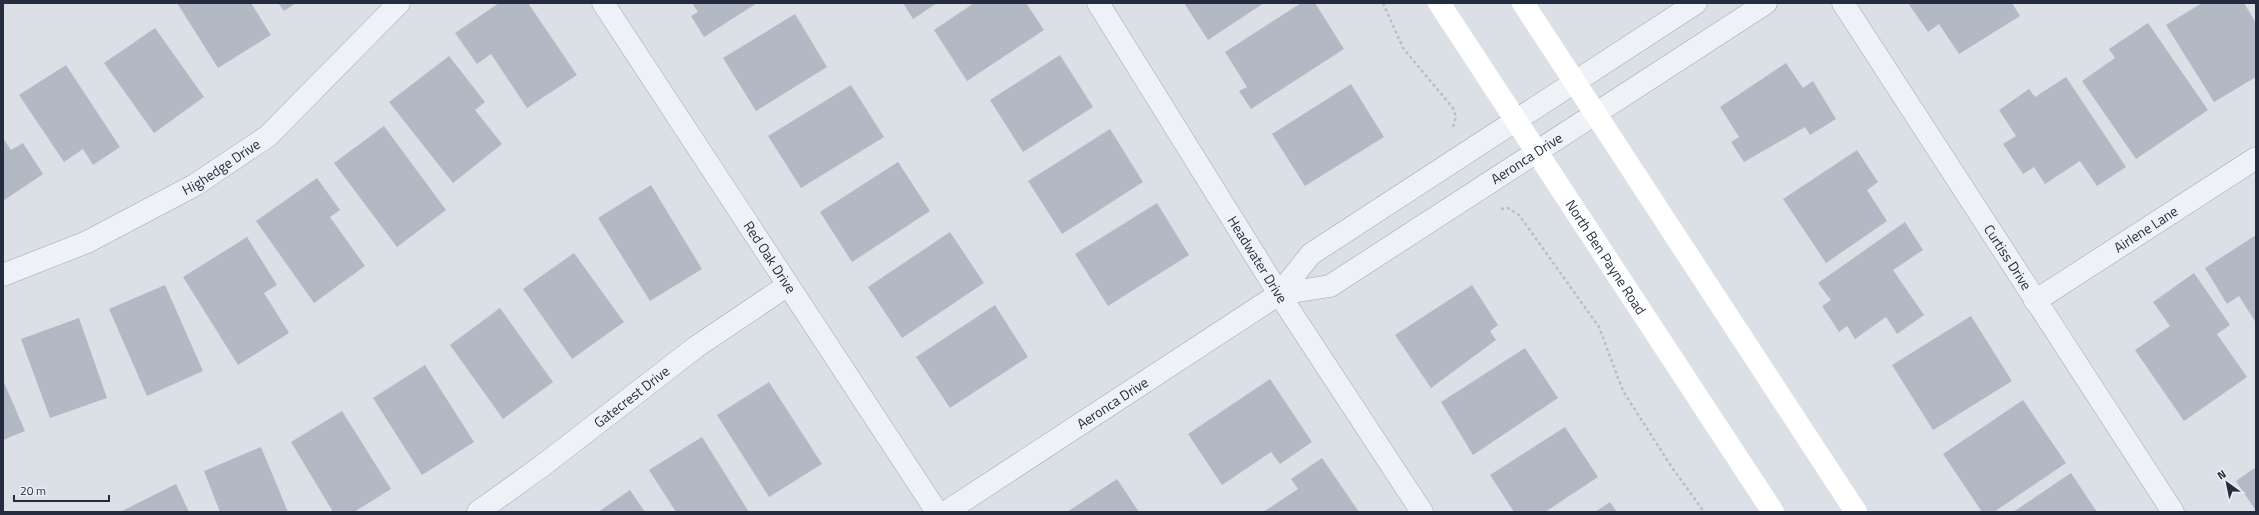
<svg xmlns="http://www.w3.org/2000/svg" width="2259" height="515" viewBox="0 0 2259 515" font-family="'Titillium Web',sans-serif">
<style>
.building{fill:#b2b9c5}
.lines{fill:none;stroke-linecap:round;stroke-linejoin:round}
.street-casing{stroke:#a0a7b1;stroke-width:23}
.path{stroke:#b9bec6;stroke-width:2.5;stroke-dasharray:3 3;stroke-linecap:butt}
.street{stroke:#eef1f5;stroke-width:22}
.secondary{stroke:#fff;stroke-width:22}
.labels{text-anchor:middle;stroke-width:3;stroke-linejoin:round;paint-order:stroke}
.street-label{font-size:14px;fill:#242d3f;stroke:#ebeff5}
</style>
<rect width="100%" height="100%" fill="#dbe0e7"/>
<path class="building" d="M177 3H251L271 35 218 68Z
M278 3H296L284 11Z
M499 3H528L577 75 527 108 491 54 477 64 455 33Z
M692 3H757L704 37 691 16 698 12Z
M903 3H937L913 19Z
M974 3H1026L1044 30 967 81 934 30Z
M1184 3H1264L1208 40Z
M1301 3H1315L1344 49 1251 109 1239 91 1247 87 1225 52Z
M1908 3H2012L2020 16 1959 54 1939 24 1928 32Z
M2202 3H2244L2256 23V77L2214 102 2166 25Z
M795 14 827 67 756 111 723 58Z
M2148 23 2208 110 2136 159 2082 81 2115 58 2109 49Z
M155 28 204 97 154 133 104 63Z
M1060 55 1093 107 1023 152 990 100Z
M449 56 485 102 475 110 502 144 453 183 389 102Z
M1786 63 1803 88 1813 81 1836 119 1810 135 1805 127 1744 162 1731 142 1739 137 1720 107Z
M66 65 120 147 93 165 83 149 64 162 19 95Z
M2066 77 2126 167 2097 186 2080 161 2045 184 2034 167 2023 174 2003 144 2016 136 1999 110 2029 89 2035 97Z
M1351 84 1384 137 1305 186 1272 134Z
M851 85 884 137 801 188 768 136Z
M384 126 446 210 397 247 334 163Z
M1110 129 1143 182 1062 234 1028 181Z
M3 138 11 150 23 143 43 174 3 201Z
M1857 150 1878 182 1867 190 1887 221 1826 263 1783 199Z
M898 162 930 211 852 262 820 212Z
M317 178 340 210 330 217 365 266 314 303 256 221Z
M651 185 702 269 650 301 598 218Z
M1157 203 1189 255 1108 306 1075 254Z
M1905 222 1923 250 1893 270 1924 315 1897 334 1886 317 1855 339 1847 326 1839 332 1822 306 1831 300 1818 283Z
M950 232 984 283 902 338 868 287Z
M2256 235V323L2239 296 2227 304 2205 268Z
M247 237 277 285 264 293 289 333 238 365 183 277Z
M574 253 624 322 572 359 523 289Z
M2194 273 2230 325 2217 334 2247 377 2184 421 2135 350 2170 326 2153 302Z
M165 285 203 371 147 396 109 309Z
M1472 285 1498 325 1490 331 1496 340 1431 388 1395 335Z
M995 305 1028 357 950 408 916 357Z
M500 308 553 382 503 419 450 345Z
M1971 316 2012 381 1933 430 1892 365Z
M79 318 107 398 50 418 21 339Z
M1525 348 1558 398 1473 455 1441 402Z
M425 365 474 442 422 475 373 398Z
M1270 379 1312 442 1280 464 1271 452 1222 485 1188 434Z
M3 380 25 431 3 440Z
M769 382 822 464 769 497 717 415Z
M2023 400 2066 463 1994 512H1982L1943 454Z
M342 411 391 489 354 512H333L291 442Z
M1565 427 1598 477 1545 512H1514L1490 475Z
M702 437 749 512H676L649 470Z
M261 447 288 512H220L204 471Z
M1322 458 1359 512H1263L1298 489 1291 479Z
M2256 467V511L2236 481Z
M2071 473 2097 512H2013Z
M1117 479 1139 512H1067Z
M176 484 189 512H120Z
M630 490 645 512H598Z
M1610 502 1617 512H1595Z"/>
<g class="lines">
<defs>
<g id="street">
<path id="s1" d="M603 3 937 512"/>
<path id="s2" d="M1098 3 1279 294 1422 512"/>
<path id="s3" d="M1843 3 2173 512"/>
<path id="s4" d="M3 275 87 242 195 185 268 136 399 3"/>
<path id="s5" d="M1279 294 1330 286 1766 3"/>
<path id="s6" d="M2035 301 2256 158"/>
<path id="s7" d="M478 512 542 466 696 347 788 285"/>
<path id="s8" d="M946 512 1279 294 1311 254 1696 3"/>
</g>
</defs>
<use href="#street" class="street-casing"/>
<path class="path" d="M1383 3 1403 48 1453 108 1456 117 1453 127
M1501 209 1508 208 1519 215 1599 327 1623 391 1671 466 1704 512"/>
<use href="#street" class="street"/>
<g class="secondary">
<path id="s9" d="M1439 3 1773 512"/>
<path d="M1523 3 1856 512"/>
</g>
</g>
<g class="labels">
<g class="street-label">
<text dy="5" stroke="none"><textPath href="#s5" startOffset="286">Aeronca Drive</textPath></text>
<text dy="5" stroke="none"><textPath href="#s4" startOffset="244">Highedge Drive</textPath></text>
<text dy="5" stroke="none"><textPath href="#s6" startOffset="132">Airlene Lane</textPath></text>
<text dy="5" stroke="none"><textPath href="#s9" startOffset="304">North Ben Payne Road</textPath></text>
<text dy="5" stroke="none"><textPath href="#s1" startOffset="304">Red Oak Drive</textPath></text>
<text dy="5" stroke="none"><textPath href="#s3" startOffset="303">Curtiss Drive</textPath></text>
<text dy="5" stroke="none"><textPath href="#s2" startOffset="302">Headwater Drive</textPath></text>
<text dy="5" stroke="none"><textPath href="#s7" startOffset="192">Gatecrest Drive</textPath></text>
<text dy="5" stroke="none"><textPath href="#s8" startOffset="199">Aeronca Drive</textPath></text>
</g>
</g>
<rect width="2259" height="515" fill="none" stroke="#242d3f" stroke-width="8"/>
<g transform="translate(2227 483) rotate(327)" stroke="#ebeff5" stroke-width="3" paint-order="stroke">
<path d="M0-3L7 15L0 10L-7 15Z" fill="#242d3f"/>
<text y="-6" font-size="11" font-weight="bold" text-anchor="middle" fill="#242d3f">N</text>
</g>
<path d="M14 495v6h95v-6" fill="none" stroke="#242d3f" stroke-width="2"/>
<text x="20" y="495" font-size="12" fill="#242d3f" stroke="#ebeff5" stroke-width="3" paint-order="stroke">20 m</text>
</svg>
